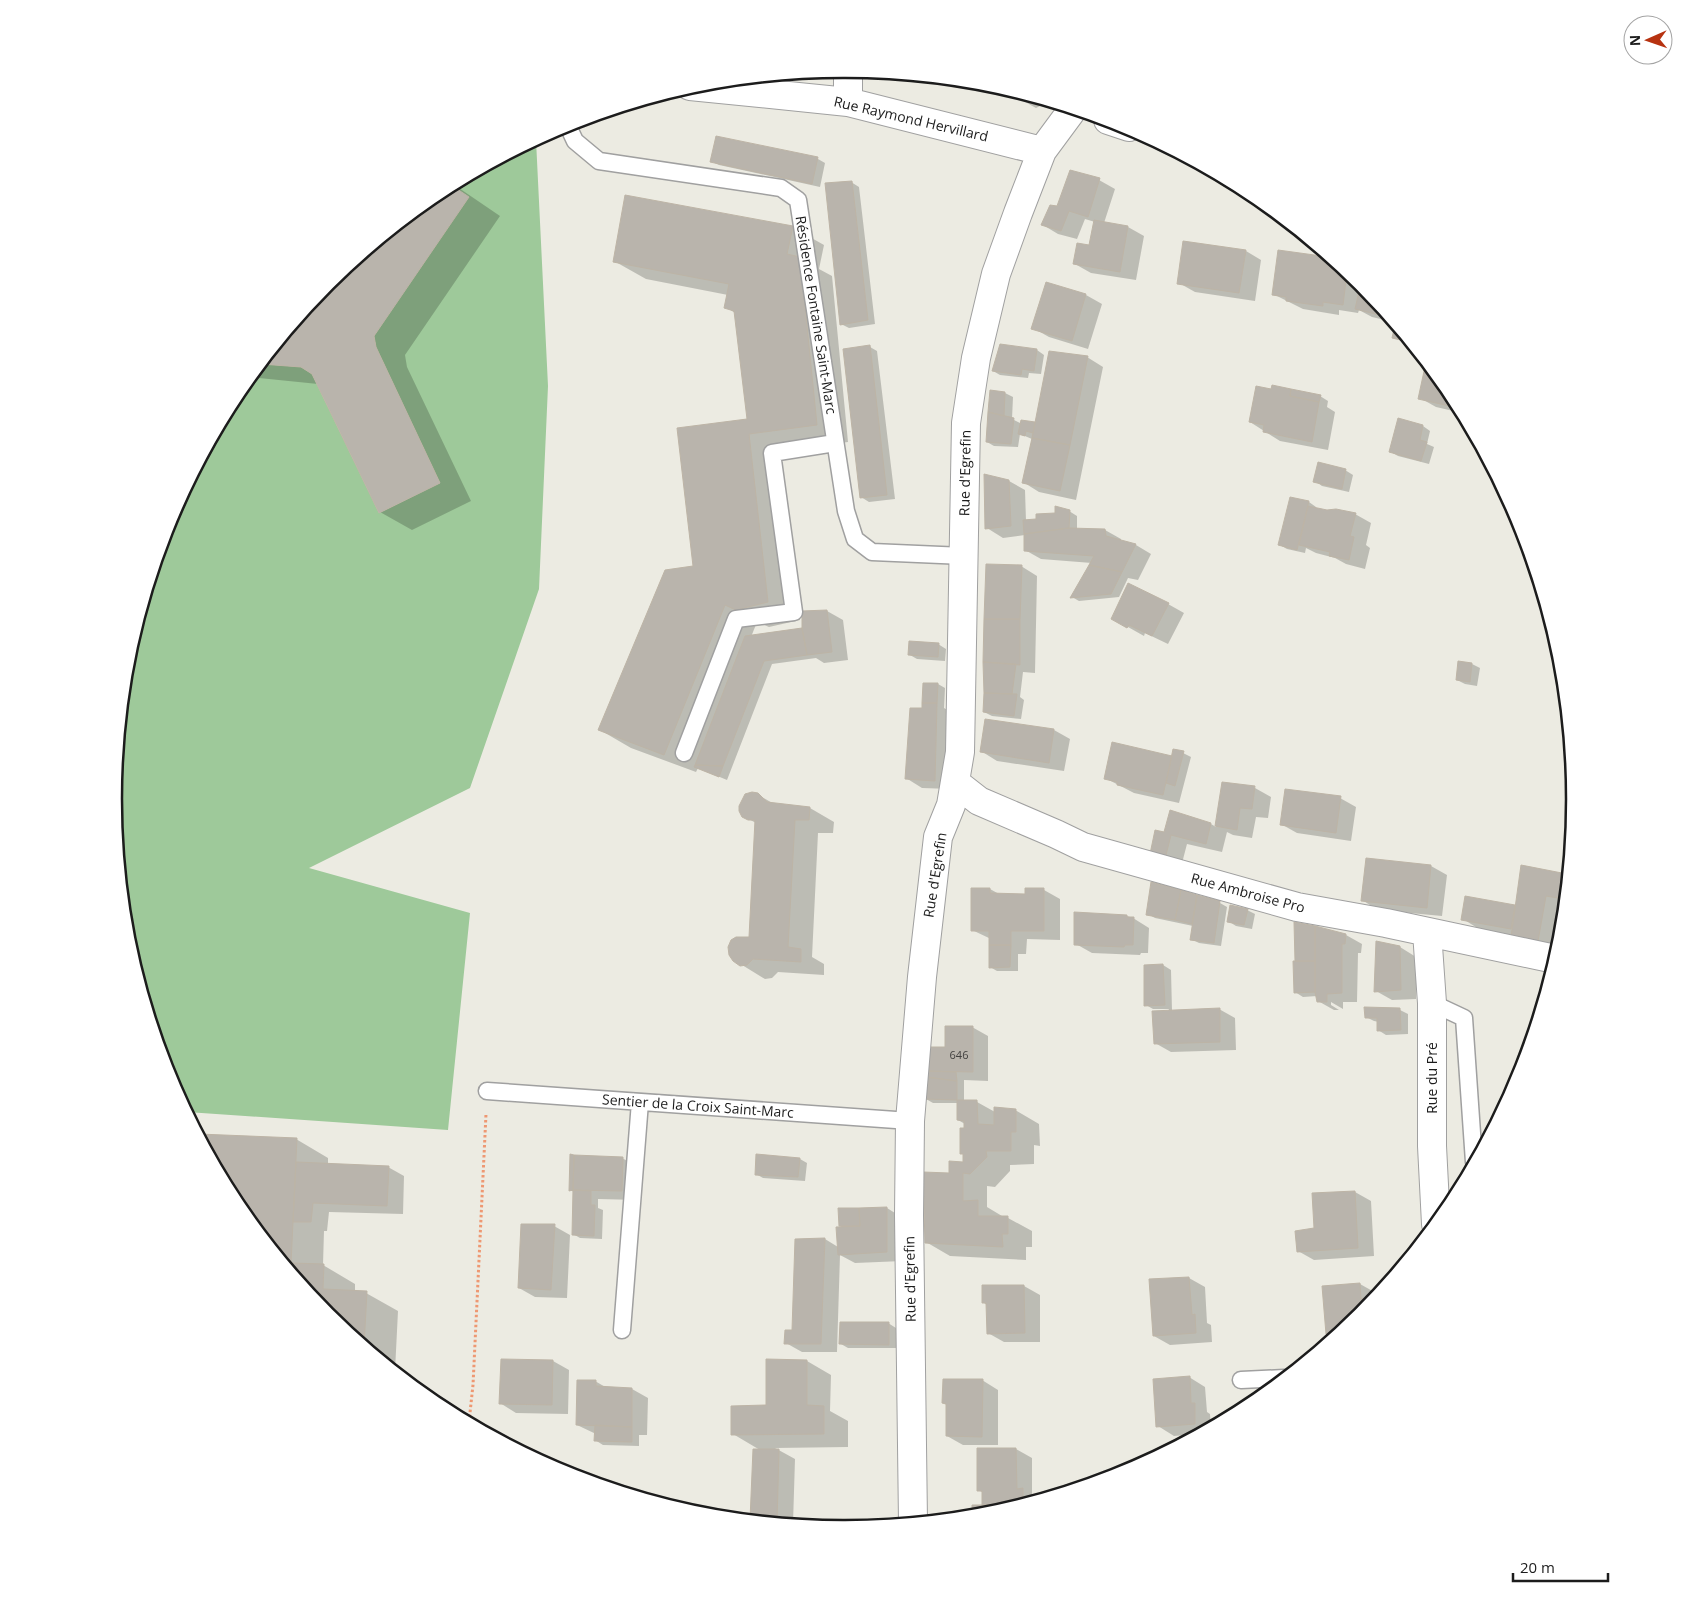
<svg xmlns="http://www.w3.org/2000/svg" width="1688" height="1598" viewBox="0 0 1688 1598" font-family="'Open Sans',sans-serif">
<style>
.forest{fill:#9ec99a}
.shadow{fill:#0003}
.building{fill:#b9b4ac;stroke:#bdb4a6}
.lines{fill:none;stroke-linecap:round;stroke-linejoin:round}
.service-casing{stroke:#a0a0a0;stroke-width:19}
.minor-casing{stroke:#a0a0a0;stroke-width:30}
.path{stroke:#ee9872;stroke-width:3;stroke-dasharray:2.5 2.5;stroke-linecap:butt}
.service{stroke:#fff;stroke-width:16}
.minor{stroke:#fff;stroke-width:28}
.labels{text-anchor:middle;stroke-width:4.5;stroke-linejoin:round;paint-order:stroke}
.number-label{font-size:11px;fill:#434240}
.street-label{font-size:14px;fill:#1c1c1c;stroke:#fff}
.rim{fill:none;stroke:#1c1c1c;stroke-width:2.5}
</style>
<rect width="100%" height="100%" fill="#ecebe2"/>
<path class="forest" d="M536 140 548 386 539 589 470 788 309 868 470 913 448 1130 187 1112 169 1078 128 941 114 799 128 656 169 519 237 393 261 364 301 367 312 374 379 513 440 483 376 347 374 336 451 185Z"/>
<path class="shadow" d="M916 76 928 77 922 80Z
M1016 92 1048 102 1036 108 1020 99Z
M818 159 825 163 820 187 719 165 711 161Z
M1099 180 1115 189 1104 223 1128 227 1144 236 1136 280 1091 273 1075 264 1090 246 1095 222 1085 219 1077 239 1058 234 1043 225 1057 208Z
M851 182 859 187 875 324 849 328 841 324Z
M453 184 500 216 405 355 407 367 471 501 412 530 380 512 318 384 250 377 328 282 439 192Z
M792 227 824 245 819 269 832 276 848 442 780 452 800 620 769 627 757 622 751 637 803 629V612L827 611 843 620 848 660 824 663 816 658 772 664 727 780 698 768 696 772 631 748 600 730 694 567 748 421 735 313 726 307 728 295 646 279 614 261Z
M1246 251 1261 260 1255 301 1195 292 1179 283Z
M1279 251 1331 259 1361 283 1393 322 1372 317 1359 310 1358 313 1339 310V315L1303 309 1273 294Z
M1046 283 1086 295 1102 304 1088 349 1049 337 1033 328Z
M1396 326 1413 347 1393 337Z
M1000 345 1037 350 1044 355 1041 374 1029 373 1028 378 1000 375 993 371Z
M870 347 877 351 895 499 869 502 861 497Z
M1087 357 1103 367 1076 500 1039 492 1023 482 1032 439 1020 434 1018 447 994 446 987 442 991 391 1005 393 1013 397 1012 419 1022 424V421L1035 424Z
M1427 364 1451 394 1462 413 1436 407 1420 398Z
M1320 396 1328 401 1327 407 1335 412 1328 450 1280 441 1250 422Z
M1399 420 1423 426 1430 431 1427 444 1434 447 1429 464 1398 456 1391 452Z
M1345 470 1353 475 1349 492 1322 486 1315 481Z
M1009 481 1025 490 1026 521 1037 520 1069 511 1077 516V530H1105L1121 539V541L1136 545 1151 554 1138 580 1128 578 1119 597 1079 601 1072 597 1092 563 1041 559 1025 550V535L1003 538 987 528Z
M1291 498 1309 502 1316 507V509L1355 514 1371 523 1366 545 1370 548 1365 569 1346 564 1335 558 1316 553 1306 548 1305 553 1287 549 1280 545Z
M1021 566 1037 576 1035 673 1023 672 1020 697 1024 700 1021 719 992 716 984 712Z
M1168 604 1184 613 1168 644 1145 633 1144 636 1112 618Z
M938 644 946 649 945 661 917 659 910 655Z
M1459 662 1472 664 1480 668 1477 686 1465 684 1457 680Z
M938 684 945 688 944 708 953 713 951 789 922 788 906 778 923 709Z
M1054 730 1070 739 1064 771 997 761 981 751Z
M1183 753 1191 757 1179 803 1134 793 1105 778Z
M1223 783 1255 788 1271 797 1268 818 1256 817 1252 838 1233 835 1227 832 1222 852 1187 844 1181 867 1152 853 1165 833 1171 812 1211 824 1216 827Z
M757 794 774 804 810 808 834 822 833 833H818L812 957 824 964V975L778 972 772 978 765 979 734 960 750 939 756 823 743 816Z
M1340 798 1356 807 1351 841 1297 833 1281 824Z
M1367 859 1431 866 1447 875 1442 916 1378 910 1362 900Z
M1567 875 1564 904H1562L1554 949 1512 935 1479 929 1463 919 1466 898 1516 906Z
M1152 883 1220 903 1227 907 1221 946 1199 943 1191 939 1193 926 1155 918 1148 914Z
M990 889 999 894 1026 895 1027 890H1044L1060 899V940L1027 939 1026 954H1018V971H997L990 967 991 939 972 930Z
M1247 910 1255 914 1252 929 1236 926 1228 921Z
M1076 914 1127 916 1133 918 1149 928 1148 953H1141L1140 955 1092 953 1076 944Z
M1346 935 1362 944 1361 953H1358L1357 1002H1343V1009L1331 1002V1005L1339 1010H1334L1318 1001 1317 996 1303 997 1295 992Z
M1400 947 1416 957V999L1392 1000 1376 991Z
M1163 965 1171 970 1172 1011 1219 1009 1235 1018 1236 1050 1171 1052 1155 1043 1169 1009H1153L1146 1005V966Z
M1400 1010 1408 1014V1034L1386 1035 1378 1030 1379 1022 1374 1021 1366 1017Z
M972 1027 988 1036V1081L964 1080V1101L977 1102 995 1112 1015 1110 1039 1124 1040 1146 1034 1145V1164L1010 1165V1171L995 1187 987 1186V1207L1002 1216V1217L1008 1218 1032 1231V1247H1026V1260L950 1256 926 1242 950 1174 964 1163 965 1130V1124L958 1120V1103H933L926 1099 931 1048H946Z
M200 1135 296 1139 328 1158V1165L388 1167 404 1176 403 1214 329 1212 327 1231H324L323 1265 355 1284V1292L366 1293 398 1311 395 1371 327 1315 237 1204Z
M622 1158 638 1167V1200L598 1199V1208L603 1210 602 1239 580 1238 573 1234 574 1192 570 1190Z
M800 1159 807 1163 805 1181 763 1178 756 1174Z
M1355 1192 1371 1201 1374 1256 1314 1260 1298 1251 1315 1230Z
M887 1208 903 1218V1261L855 1263 840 1255 837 1352H802L786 1343 793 1331 825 1239 838 1247 843 1228 840 1226Z
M554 1226 570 1235 567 1298 535 1297 519 1288Z
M1189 1278 1205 1287 1207 1323 1211 1325 1212 1342 1170 1345 1154 1336Z
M1360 1284 1376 1293V1296L1360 1316 1334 1337 1327 1333Z
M983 1286H1024L1040 1295V1342H1004L988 1333 987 1305 984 1303Z
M888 1323 896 1328V1348H848L841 1344Z
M553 1361 569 1370 568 1414 516 1413 500 1403Z
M807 1361 831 1375 830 1411 848 1421V1447L775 1448 795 1459 793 1524 751 1520 760 1450 733 1434 767 1406Z
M1189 1377 1205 1387 1207 1412 1210 1414 1211 1427 1198 1434 1174 1436 1158 1426Z
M982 1380 998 1390V1445H963L947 1436V1405L944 1403Z
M595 1381 607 1388 632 1389 648 1398 647 1435H639V1446L603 1445 595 1440 596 1434 577 1425Z
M978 1449H1016L1032 1458V1495L1039 1499 986 1515 973 1517 984 1506V1493L978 1490Z"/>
<path class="building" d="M716 136 818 157 812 184 710 162Z
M1070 170 1100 178 1088 217 1069 211 1061 231 1041 225 1050 205 1057 206Z
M852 181 868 320 840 325 825 183Z
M451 185 469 197 374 336 376 347 440 483 379 513 312 374 301 367 261 364 328 282 439 192Z
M625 195 793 226 787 254 800 257 817 425 749 434 768 602 736 610 725 605 664 755 598 730 665 570 693 566 677 428 747 419 734 311 724 308 729 284 613 262Z
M1094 220 1128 226 1120 272 1073 264 1077 243 1089 245Z
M1183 241 1246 250 1239 293 1177 284Z
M1278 250 1329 257 1347 272 1343 305 1323 302V306L1286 301V297L1272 295Z
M1046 282 1086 294 1072 341 1031 329Z
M1361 283 1388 317 1355 309Z
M1395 325 1403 334 1401 340 1392 338Z
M1000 344 1037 349 1034 371 1022 369 1021 375 992 371Z
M870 345 887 495 860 498 843 349Z
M1049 351 1088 356 1070 445 1032 438Z
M1426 362 1451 394 1459 408 1418 399Z
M1272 385 1291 389 1290 396 1319 402 1312 442 1263 432 1264 425 1249 422 1256 386 1271 389Z
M1291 389 1321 395 1319 402 1290 396Z
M990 390 1005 392 1004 416 988 412Z
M988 412 1014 418 1011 444 986 442Z
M1398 418 1423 425 1420 440 1427 442 1421 461 1389 452Z
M1021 420 1035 422 1033 433 1026 431 1025 436 1018 434Z
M1032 438 1070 445 1060 491 1022 483Z
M1318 462 1346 469 1342 489 1313 482Z
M984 474 1009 480 1011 526 985 529Z
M1290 497 1309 501 1297 550 1278 545Z
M1055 506 1070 510 1069 528 1024 534 1023 520 1036 519V514L1055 513Z
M1308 506 1327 510 1336 509 1356 513 1350 536 1354 537 1349 560 1329 556 1330 552 1299 545Z
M1069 528 1105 529 1106 536 1136 544 1122 572 1089 565 1094 556 1024 551V534Z
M986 564 1022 565 1020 619H984Z
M1089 565 1122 572 1111 594 1070 598Z
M1128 583 1169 603 1152 636 1129 625 1127 628 1111 619Z
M827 610 832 652 807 655 802 628V611Z
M984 619H1020V665L983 662Z
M802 628 807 655 764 661 723 766 695 765 745 636Z
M909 641 939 643 938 657 908 655Z
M1458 661 1472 663 1470 682 1456 680Z
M983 662 1016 664 1012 694 984 693Z
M923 683H938L937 703H922Z
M984 693 1017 694 1014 716 983 712Z
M922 703H937L935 781 905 779 910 708H922Z
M985 719 1054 729 1049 763 980 752Z
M1112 742 1172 756 1163 795 1117 785V782L1104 779Z
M1173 749 1184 751 1175 786 1166 783Z
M695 765 723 766 719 777 694 767Z
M1222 782 1255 786 1252 809 1240 808 1237 830 1215 826Z
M1285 789 1341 796 1336 833 1280 825Z
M752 792 758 793 767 802 810 807 809 820H795L788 947 801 949V962L753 959 747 965 740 966 733 961 729 955 728 947 731 940 736 937H749L755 820H748L742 817 739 811V806L745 794Z
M1170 810 1211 823 1206 844 1171 835 1165 859 1150 854 1155 830 1164 832Z
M1366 858 1431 865 1427 908 1361 901Z
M1521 865 1567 874 1564 899 1546 896 1538 941 1511 937Z
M1151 882 1181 890 1175 920 1146 915Z
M971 888H990V893L1025 894V888H1044V931H1011V945H989V931H971Z
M1181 890 1197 895 1192 924 1175 920Z
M1197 895 1220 901 1214 943 1190 940Z
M1465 896 1515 905 1511 929 1461 920Z
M1230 905 1248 909 1244 925 1227 922Z
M1074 912 1127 915V917H1134L1133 945H1125L1124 947 1074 945Z
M1294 922 1315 926V961H1295Z
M1315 926 1346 934 1345 944H1342V993L1327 994V1002H1317L1315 992Z
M1376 941 1400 946 1401 990 1374 992Z
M989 945H1011L1010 967 989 968Z
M1293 961H1315V992L1294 993Z
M1163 964 1165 1005 1144 1006V965Z
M1364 1007 1400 1008 1401 1030 1377 1031V1018H1365Z
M1220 1008V1042L1154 1044 1152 1011Z
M945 1026H973V1072L927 1071 929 1047H945Z
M927 1071 956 1072 957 1081 926 1077Z
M926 1077 957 1081V1100L924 1099Z
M957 1100H977L978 1124 994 1125V1107L1016 1109V1132H1011V1151H986L987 1157 970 1174 963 1173V1201L978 1200V1216H1008V1234H1002L1003 1247 925 1243 923 1172 949 1173V1161L963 1162V1154H960V1128H964V1121L957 1120Z
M199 1134 297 1138 291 1263 324 1264 323 1289 367 1291 364 1346 327 1315 237 1204Z
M570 1154 574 1155 573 1190 569 1191Z
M756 1154 800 1158 798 1177 755 1175Z
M574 1155 623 1157 622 1191 573 1190Z
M296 1162 389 1166 387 1206 313 1203 311 1222H293Z
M573 1190 591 1191V1205H595L594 1236 572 1235Z
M1355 1191 1358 1248 1297 1252 1295 1231 1314 1228 1312 1193Z
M887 1207V1252L838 1255 836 1227 860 1226 859 1208Z
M838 1208H859L860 1226H839Z
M521 1224H555L551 1290 518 1288Z
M825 1238 821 1344H784L785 1330H792L795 1239Z
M1189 1277 1192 1315 1195 1314 1196 1333 1153 1336 1149 1279Z
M1360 1283 1361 1299 1365 1298 1366 1309 1360 1316 1339 1333 1326 1334 1322 1286Z
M982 1285H1024L1025 1333 987 1334 986 1303H982Z
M840 1322H889V1345L839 1344Z
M501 1359 553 1360 552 1405 499 1404Z
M766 1359 807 1360V1405L824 1406V1434L731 1435V1406L766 1405Z
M1190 1376 1191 1403H1195V1424L1156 1427 1153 1379Z
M943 1379H983L982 1437 946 1436V1404L942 1403Z
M577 1380H596V1386L632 1388V1427L576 1425Z
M595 1425 632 1427V1442L594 1441Z
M977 1448H1016L1017 1489 1023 1488V1504L982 1505V1491H977Z
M753 1449H779L777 1523 750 1520Z
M972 1505H1020L986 1515 972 1517Z"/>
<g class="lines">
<defs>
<path id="service" d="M567 124 575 141 599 161 781 188 798 200 846 511 855 539 872 552 964 556
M684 753 736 619 794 612 772 453 835 443
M1432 1003 1464 1018 1474 1162
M487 1091 910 1121
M622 1330 640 1102
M1241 1380 1284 1378"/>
<path id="minor" d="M690 86 848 102 1042 151
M848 102V69
M1108 120 1129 127
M956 783 979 801 1056 834 1083 847 1297 907 1386 923 1555 959
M1427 932 1432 1003V1146L1436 1224
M913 1522 909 1215 910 1121 922 977 938 837 951 805 960 752 966 423 976 358 996 274 1018 213 1042 151 1073 109"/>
</defs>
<use href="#service" class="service-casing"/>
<use href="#minor" class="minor-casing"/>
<path class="path" d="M469 1422 473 1385 486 1114"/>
<use href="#service" class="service"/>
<use href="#minor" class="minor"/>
</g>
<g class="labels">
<g class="number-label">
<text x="959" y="1059">646</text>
</g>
<g class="street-label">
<text transform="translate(911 119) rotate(13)" y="5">Rue Raymond Hervillard</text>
<text transform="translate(816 315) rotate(81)" y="5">Résidence Fontaine Saint-Marc</text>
<text transform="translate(965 473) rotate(-89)" y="5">Rue d'Egrefin</text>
<text transform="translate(935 875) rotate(-81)" y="5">Rue d'Egrefin</text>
<text transform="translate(1248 893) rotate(15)" y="5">Rue Ambroise Pro</text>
<text transform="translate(1432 1078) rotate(-90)" y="5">Rue du Pré</text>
<text transform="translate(698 1106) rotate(4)" y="5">Sentier de la Croix Saint-Marc</text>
<text transform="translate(910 1279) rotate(-91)" y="5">Rue d'Egrefin</text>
</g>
</g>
<path d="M0 0H1688V1598H0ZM843 78H845A721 721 0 0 1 1566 799V799A721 721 0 0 1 845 1520H843A721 721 0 0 1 122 799V799A721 721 0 0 1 843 78Z" fill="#fff" fill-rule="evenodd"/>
<path class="rim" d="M843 78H845A721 721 0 0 1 1566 799V799A721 721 0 0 1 845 1520H843A721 721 0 0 1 122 799V799A721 721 0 0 1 843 78Z"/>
<g transform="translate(1648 40) rotate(268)"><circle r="24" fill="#ffffff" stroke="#a4a4a4"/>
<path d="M0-4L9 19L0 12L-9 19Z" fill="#b73210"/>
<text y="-8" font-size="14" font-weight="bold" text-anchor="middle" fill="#1c1c1c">N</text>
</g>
<path d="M1513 1573v8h95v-8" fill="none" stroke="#1c1c1c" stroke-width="2.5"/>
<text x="1520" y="1573" font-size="15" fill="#1c1c1c" stroke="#ffffff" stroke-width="4" paint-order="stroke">20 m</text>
</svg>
